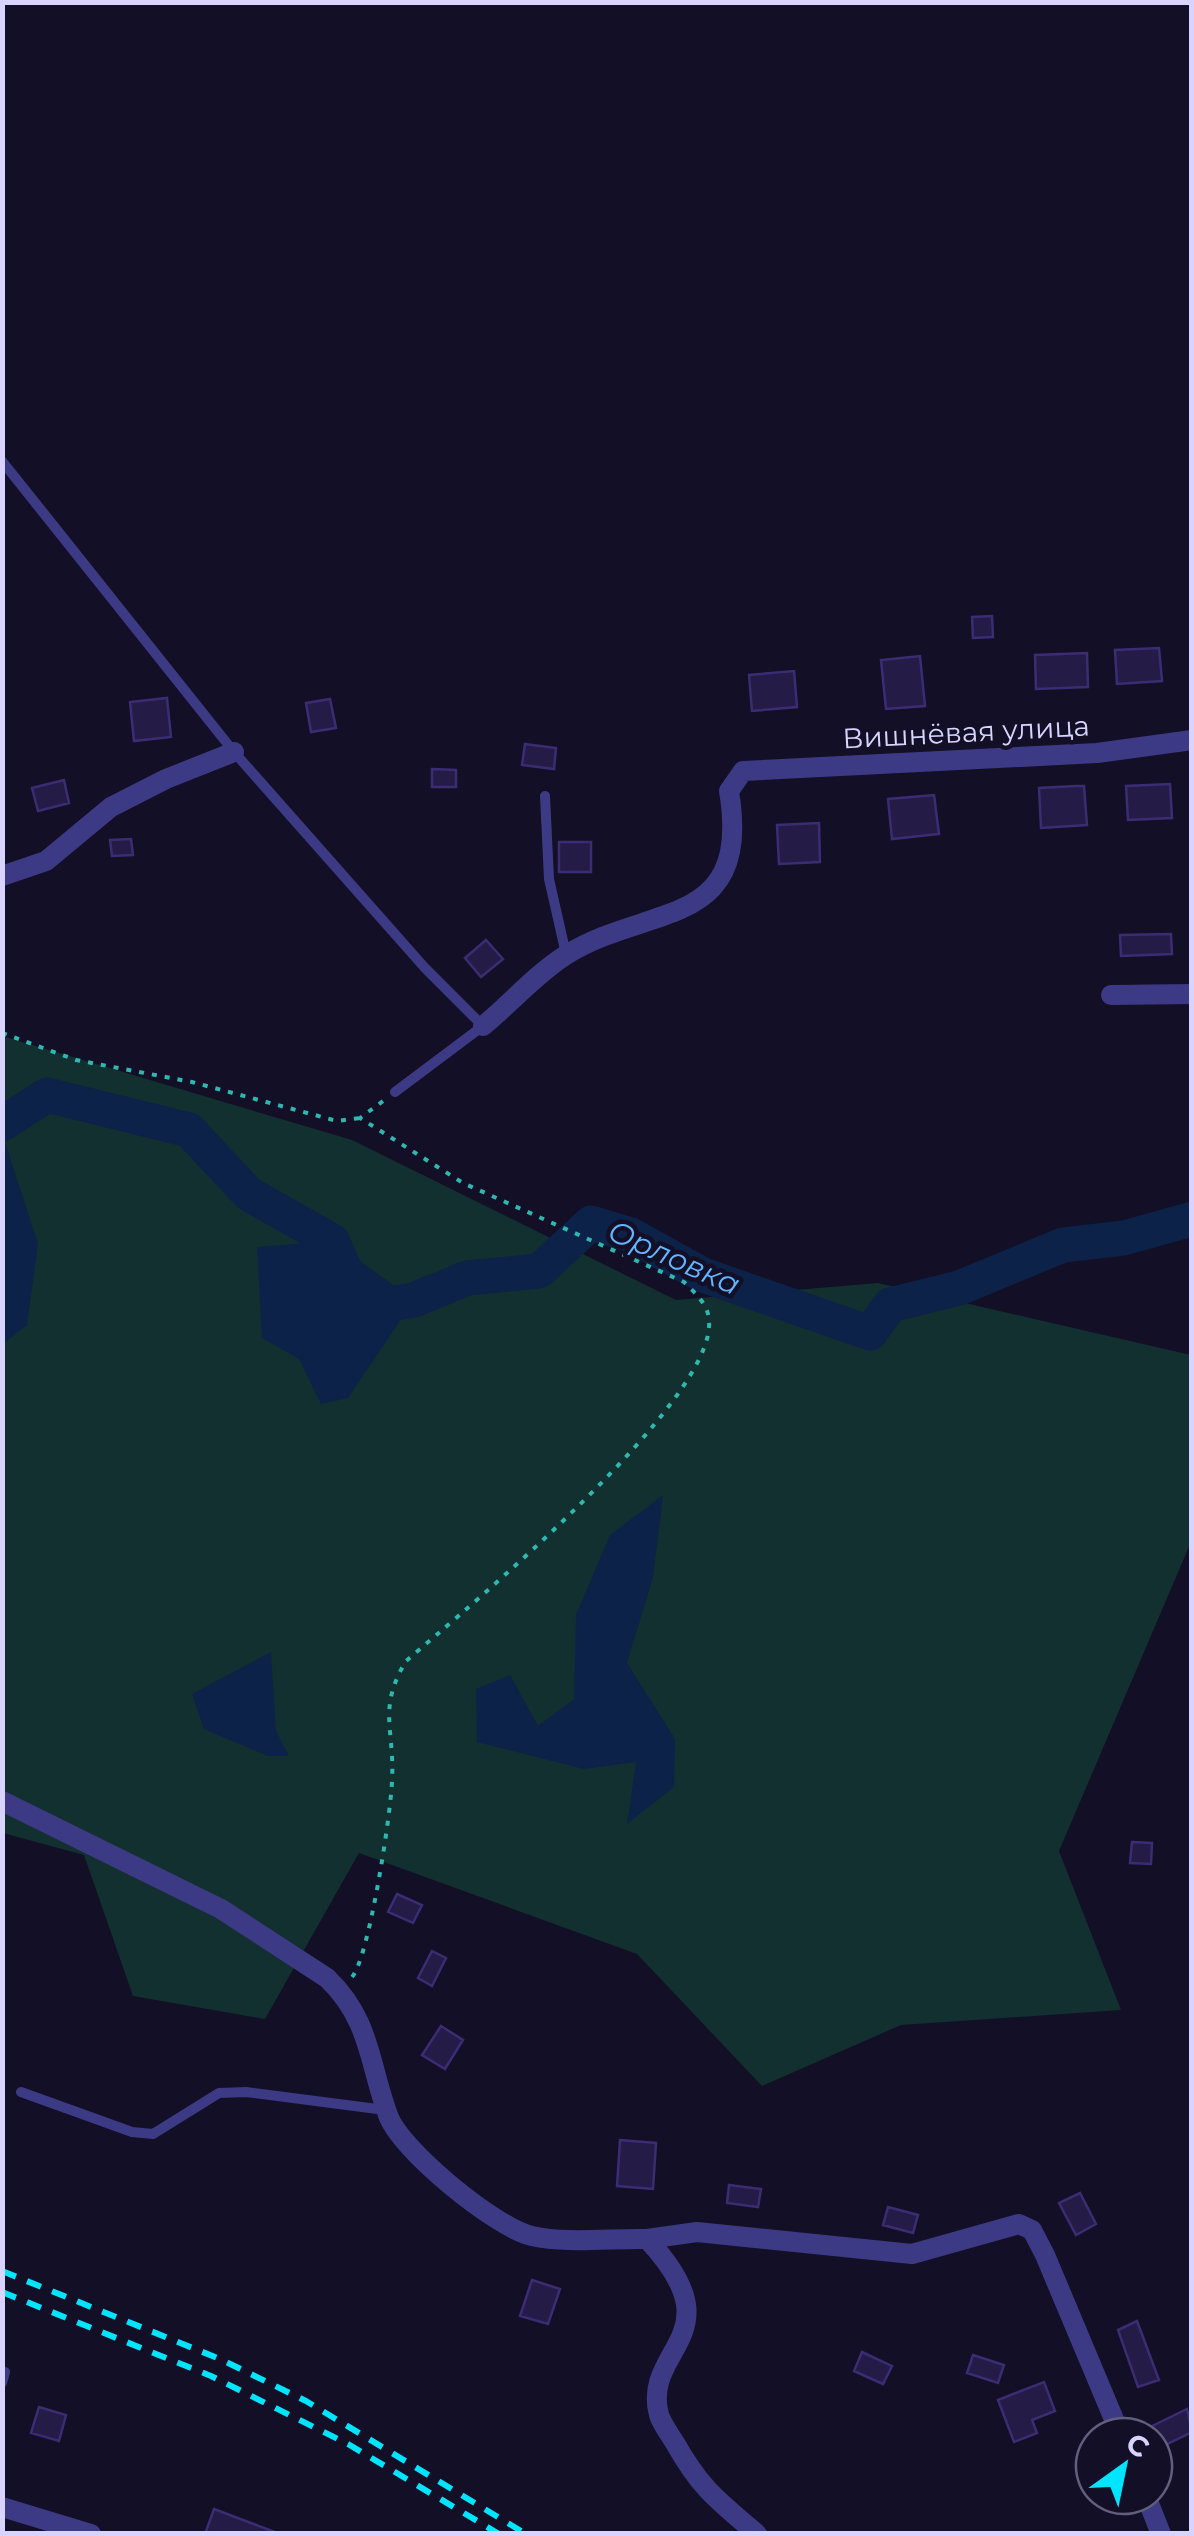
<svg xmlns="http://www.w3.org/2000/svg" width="1194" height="2536" viewBox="0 0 1194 2536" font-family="Montserrat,sans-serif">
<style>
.green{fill:#12302f}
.water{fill:#0c2248}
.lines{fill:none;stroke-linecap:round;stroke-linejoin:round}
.river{stroke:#0c2248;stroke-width:35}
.building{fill:#241b47;stroke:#3b2d73;stroke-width:2.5}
.path{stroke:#2fb8b0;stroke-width:4;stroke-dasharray:5 8;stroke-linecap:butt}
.service{stroke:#3d3a85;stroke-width:10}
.minor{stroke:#3d3a85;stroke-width:20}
.rail{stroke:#00e5ff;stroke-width:6;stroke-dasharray:15 12;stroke-linecap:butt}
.labels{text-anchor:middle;stroke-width:9;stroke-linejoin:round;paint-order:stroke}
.street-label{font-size:28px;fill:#d9d4ff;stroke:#130f26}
.water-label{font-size:30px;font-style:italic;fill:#62b6ff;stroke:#130f26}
</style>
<rect width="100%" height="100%" fill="#130f26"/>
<path class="green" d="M2 1036 352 1140 676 1300 878 1283 1191 1355V1542L1059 1851 1121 2010 901 2025 762 2086 637 1954 359 1853 265 2019 133 1996 84 1855 3 1833Z"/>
<path class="water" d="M3 1136 38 1244 27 1325 3 1344Z
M332 1241 414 1300 348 1398 321 1404 299 1359 262 1338 257 1247Z
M663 1495 653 1577 627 1663 675 1739 674 1787 627 1824 636 1762 584 1769 477 1742 476 1689 510 1675 538 1726 574 1699 576 1615 610 1535Z
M271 1652 276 1731 289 1756H268L204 1729 192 1694Z"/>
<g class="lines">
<path class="river" d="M2 1124 47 1095 189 1130 249 1194 332 1241 362 1308 414 1300 467 1278 539 1271 591 1223 631 1235 703 1275 870 1333 890 1305 959 1288 1063 1245 1124 1238 1192 1219"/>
</g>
<path class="building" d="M992 616 993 637 973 638 972 617Z
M1159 648 1162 681 1117 684 1115 650Z
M1087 653 1088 687 1036 689 1035 655Z
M920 656 925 706 886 709 881 660Z
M794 671 797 707 752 711 749 675Z
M167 698 171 737 134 741 130 702Z
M330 699 336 728 311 732 306 703Z
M525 744 556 748 554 769 522 765Z
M432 769 456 770V787H432Z
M64 780 69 803 38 811 32 788Z
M1170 784 1172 818 1128 820 1126 786Z
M1076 786H1084L1087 825 1041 828 1039 788Z
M934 795 939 834 892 839 888 799Z
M819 823 820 862 779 864 777 825Z
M131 839 133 855 112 856 110 840Z
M559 842H591V872H559Z
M1171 934 1172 954 1121 956 1120 935Z
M486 940 503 959 481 977 465 958Z
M1132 1842 1152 1843 1151 1864 1130 1863Z
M397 1894 422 1905 413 1923 388 1912Z
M432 1951 446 1958 432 1986 418 1978Z
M441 2026 463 2040 445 2069 422 2055Z
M620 2140 656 2143 653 2189 617 2186Z
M729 2185 761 2189 758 2207 727 2203Z
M1080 2193 1096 2224 1076 2235 1059 2203Z
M888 2207 918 2215 913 2233 883 2225Z
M532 2280 560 2289 548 2324 520 2316Z
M1137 2321 1159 2380 1138 2387 1118 2330Z
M862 2352 892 2366 883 2384 854 2371Z
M973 2355 1004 2365 998 2383 967 2373Z
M1044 2382 1055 2411 1032 2420 1037 2433 1014 2442 998 2400Z
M39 2407 66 2415 59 2441 31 2433Z
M1187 2409 1192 2432 1159 2448 1150 2427Z
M214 2509 275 2532V2534H205Z"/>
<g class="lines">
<path class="path" d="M2 1033 76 1060 192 1082 337 1121 360 1118
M352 1977C369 1958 391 1813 392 1781 395 1729 377 1709 406 1661 469 1607 717 1400 709 1320 708 1304 695 1293 684 1282L463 1183 360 1118 383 1101"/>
<path class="service" d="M2 461 234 752 425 968 483 1026 395 1092
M545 796 549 879 566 954
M21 2092 132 2132 153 2134 219 2093 246 2092 385 2110
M2 2383 5 2372"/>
<path class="minor" d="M2 876 46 861 111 807 166 779 234 752
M1111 995 1192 994
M483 1026C510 1004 537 973 566 955 649 903 752 931 729 791L743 771 1097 753 1192 740
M2 1801 221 1909 327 1978C371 2020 369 2064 388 2115 400 2150 496 2228 532 2236 567 2244 611 2238 647 2239 738 2336 641 2348 659 2415 662 2424 670 2435 675 2443 701 2489 717 2500 757 2534
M647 2239 697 2232 912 2254 1019 2224 1032 2230 1045 2255 1121 2436
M1146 2496 1161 2534
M2 2507 91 2534"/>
<path class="rail" d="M2 2271 220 2359 306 2401 526 2534
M2 2292 211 2376 348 2444 499 2534"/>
</g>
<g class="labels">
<g class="street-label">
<text transform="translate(966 732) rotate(-3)" y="10">Вишнёвая улица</text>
</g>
<g class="water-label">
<text transform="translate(674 1258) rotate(24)" y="10">Орловка</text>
</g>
</g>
<rect width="1194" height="2536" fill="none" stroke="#d9d4ff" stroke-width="10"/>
<g transform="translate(1124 2466) rotate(33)"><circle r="48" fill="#130f26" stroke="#625e7d" stroke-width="2.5"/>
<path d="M0-8L18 38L0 25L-18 38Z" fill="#00e5ff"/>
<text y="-15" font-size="28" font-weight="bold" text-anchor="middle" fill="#d9d4ff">С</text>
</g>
</svg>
